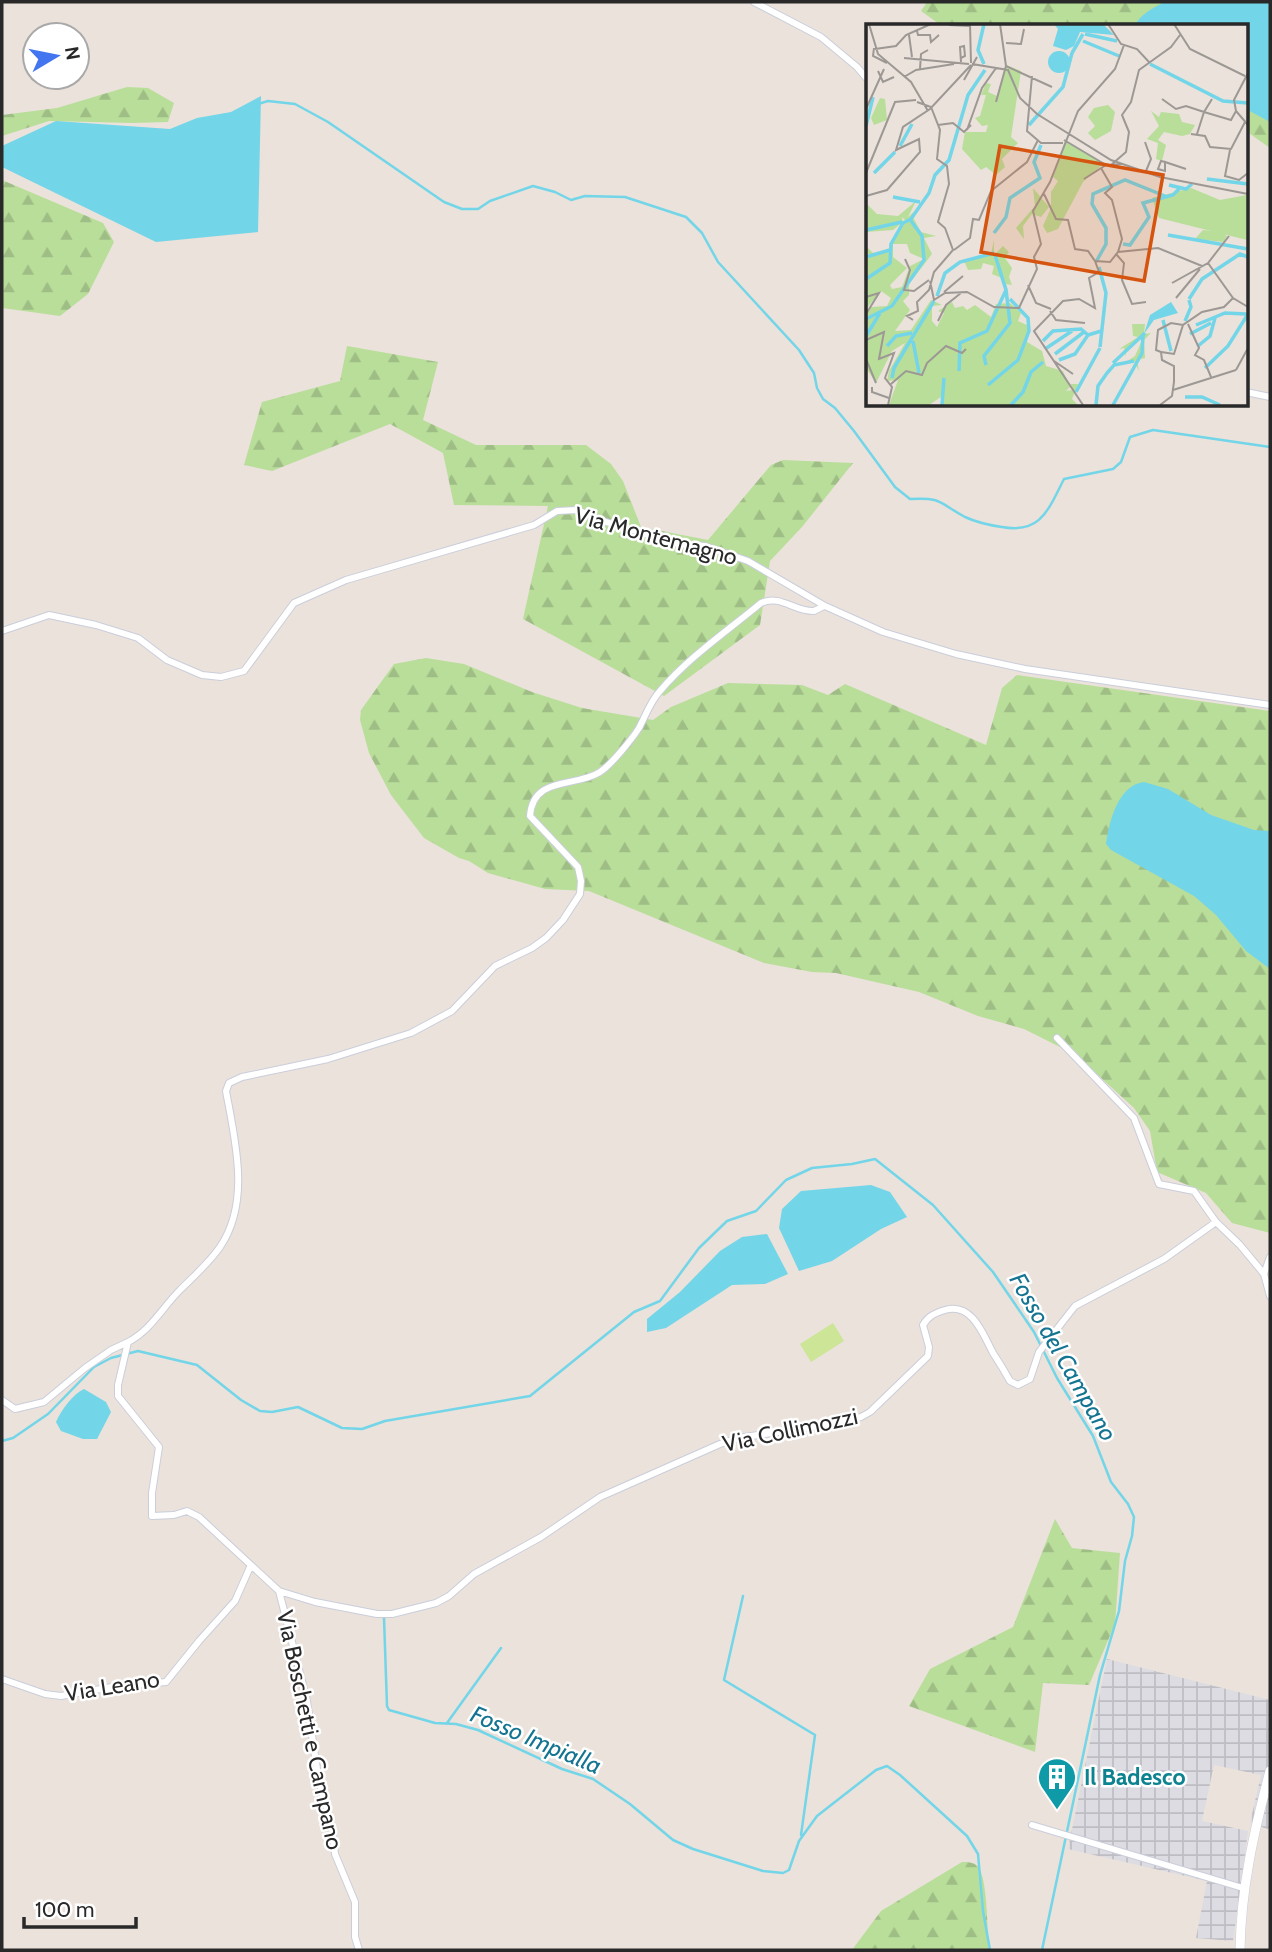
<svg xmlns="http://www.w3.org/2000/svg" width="1272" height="1952" viewBox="0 0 1272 1952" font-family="Cabin,sans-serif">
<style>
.industrial{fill:url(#industrial-grid)}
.forest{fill:url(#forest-firs)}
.pitch{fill:#cce596}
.water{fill:#73d5e8}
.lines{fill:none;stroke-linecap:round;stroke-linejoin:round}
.stream{stroke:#73d5e8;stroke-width:2.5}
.minor-casing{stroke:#caceda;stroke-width:8}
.secondary-casing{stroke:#caceda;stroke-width:10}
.minor{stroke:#fff;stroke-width:6}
.secondary{stroke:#fff;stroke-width:9}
.labels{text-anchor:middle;stroke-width:5;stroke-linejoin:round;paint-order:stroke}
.street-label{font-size:23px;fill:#292929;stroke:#fff}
.culture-label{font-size:23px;font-weight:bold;fill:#0d838f;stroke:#fff;text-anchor:start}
.water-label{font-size:24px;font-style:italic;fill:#147491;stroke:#fff}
.inset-river{fill:none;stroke:#73d5e8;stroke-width:3.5}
.inset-road{fill:none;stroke:#9d9894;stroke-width:2}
.view{fill:#d5540f;fill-opacity:0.15;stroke:#d5540f;stroke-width:3.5}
.inset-edge{fill:none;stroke:#292929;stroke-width:3.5}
</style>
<defs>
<pattern id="industrial-grid" width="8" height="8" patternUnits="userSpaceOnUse" patternTransform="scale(1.75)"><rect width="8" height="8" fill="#dddce3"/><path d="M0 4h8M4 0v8" fill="none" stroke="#bebdc3"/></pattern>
<pattern id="forest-firs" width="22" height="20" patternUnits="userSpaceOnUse" patternTransform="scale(1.75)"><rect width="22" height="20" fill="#b9de9a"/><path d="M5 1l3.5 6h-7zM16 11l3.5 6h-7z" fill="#9fbe85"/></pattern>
</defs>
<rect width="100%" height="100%" fill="#eae2db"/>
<path class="industrial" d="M1107 1659 1270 1700V1830L1250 1823 1261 1775 1214 1765 1202 1821 1248 1831 1233 1941 1196 1938 1207 1881 1068 1849Z"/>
<path class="forest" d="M927 2H1270V148L1246 131V26H942L921 11Z
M127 87 148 88 174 103 168 122 132 123 49 121 2 136V115L57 108Z
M2 180 103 223 114 242 88 294 60 316 2 308Z
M347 346 438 362 423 420 476 445H586L611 464 623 481 641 527 708 540 771 465 783 460 853 463 802 527 770 561 760 625 664 696 523 619 548 506 454 505 443 453 390 424 272 471 244 465 262 402 340 381Z
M426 658 464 664 532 692 582 708 653 720 671 707 728 683 802 685 828 695 845 684 986 745 1002 688 1017 675 1270 711V1233L1232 1223 1206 1193 1157 1172 1150 1131 1134 1108 1076 1055 1024 1029 978 1016 919 992 836 973 812 972 764 963 589 891 545 889 488 873 469 861 459 858 424 838 391 795 369 753 360 720 361 710 394 664Z
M1055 1519 1072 1548 1120 1553 1115 1624 1089 1685 1043 1683 1035 1752 909 1706 930 1669 1013 1627Z
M962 1862C968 1862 974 1862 978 1867 988 1878 987 1934 989 1950H852L881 1911Z"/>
<path class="pitch" d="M833 1323 844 1341 811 1362 800 1344Z"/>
<path class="water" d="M1165 2H1270V122L1246 109V26H1135C1139 15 1154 7 1165 2Z
M261 96 258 232 156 242 2 167V146L56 121 170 129 197 118 231 112Z
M1144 782 1168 789 1211 815 1254 830 1270 831V969L1246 951 1216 915 1194 896 1111 850 1106 844C1109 822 1118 785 1144 782Z
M871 1185 890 1192 907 1217 881 1229 832 1261 799 1271 779 1228 782 1209 801 1191Z
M767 1234 788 1274 765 1284 732 1285 666 1328 647 1332V1319L680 1292 720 1251 742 1237Z
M84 1389 106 1402 111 1412 97 1439H83L61 1431 56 1422C62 1409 72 1395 84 1389Z"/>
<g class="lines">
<path class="stream" d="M258 104 268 101 295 104 328 122 444 202 462 209H478L490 201 533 186 555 192 571 200 585 196 625 197 686 217 702 233 718 262 799 350 814 373 817 388 823 399 835 408 854 431 895 487 910 499C942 497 939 503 965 517 978 523 988 525 1002 527 1041 534 1048 510 1064 479L1113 469 1121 462 1130 437 1153 430 1270 447
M2 1441 13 1438 48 1414 94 1367 111 1358 138 1351 197 1365 241 1400 260 1411 272 1412 298 1407 342 1428 362 1429 385 1421 530 1396 634 1312 660 1301 699 1248 727 1221 756 1211 786 1180 812 1168 852 1164 875 1159 933 1205 993 1272 1034 1332 1057 1378 1093 1436 1111 1482 1128 1504 1134 1517 1132 1536 1125 1561 1119 1611 1100 1675 1042 1950
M743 1596 724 1680 815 1735 801 1835
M384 1618 387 1706 389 1710 435 1723 456 1724 478 1730 562 1769 593 1779 630 1804 673 1840 693 1849 763 1871 783 1873 789 1870 799 1841 817 1816 876 1770 887 1766 900 1775 967 1836 978 1854 983 1911 990 1950
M447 1723 501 1648"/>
<defs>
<path id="minor" d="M754 2 821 37 857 67 868 80
M1246 392 1270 397
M2 631 49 615 96 625 138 638 167 660 202 675 221 677 244 671 294 603 346 580 534 525 557 511 577 510 603 521 678 544 705 546 748 561 825 606 883 632 956 654 1025 669 1270 705
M1057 1038 1134 1118 1159 1184 1194 1191 1216 1222 1240 1245 1264 1274 1270 1296
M1264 1274 1270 1257
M2 1400 15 1409 44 1402 85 1368 111 1350 128 1342
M279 1591 315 1602 377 1614H392L436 1603 449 1596 474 1574 541 1537 600 1497 720 1444 738 1438 838 1423 861 1417 870 1412 928 1356 929 1347 923 1325C928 1316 935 1313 945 1310 972 1302 983 1334 993 1353 999 1362 1005 1372 1010 1381L1018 1385 1030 1379 1039 1352 1075 1306 1164 1259 1216 1222
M2 1679 45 1694 61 1696 112 1687 166 1682 199 1641 235 1601 251 1565
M1032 1825 1243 1888
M359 1950 355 1937V1902L335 1854 332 1828 318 1776 307 1701 279 1591 199 1517 187 1511 174 1515 152 1516V1493L159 1447 118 1396V1385L128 1342C151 1330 162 1308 180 1290 194 1276 209 1263 220 1247 251 1202 235 1140 226 1091L229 1083 242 1077 328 1059 411 1033 452 1011 495 966 532 948 546 938 563 920 580 894 581 881 578 867 530 816C533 775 576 788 600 772 611 765 632 739 639 728 646 715 650 702 660 691 689 657 726 632 761 603 781 594 794 612 814 611 814 611 824 606 825 606"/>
<path id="secondary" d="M1240 1950C1241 1888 1254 1831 1270 1771"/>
</defs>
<use href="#minor" class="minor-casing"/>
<use href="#secondary" class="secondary-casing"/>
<use href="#minor" class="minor"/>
<use href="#secondary" class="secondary"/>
</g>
<defs>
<symbol id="building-pin" viewBox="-11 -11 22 30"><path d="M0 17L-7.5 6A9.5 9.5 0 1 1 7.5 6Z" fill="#0f9aa8" stroke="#fff"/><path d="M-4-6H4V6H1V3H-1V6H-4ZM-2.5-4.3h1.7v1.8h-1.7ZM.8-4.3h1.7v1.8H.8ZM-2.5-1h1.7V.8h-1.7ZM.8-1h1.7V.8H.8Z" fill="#fff"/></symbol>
</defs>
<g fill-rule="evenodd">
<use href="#building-pin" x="1035" y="1755" width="44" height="60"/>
</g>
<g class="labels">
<g class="street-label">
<text transform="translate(656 536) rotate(15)" y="8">Via Montemagno</text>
<text transform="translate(790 1430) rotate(-12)" y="8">Via Collimozzi</text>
<text transform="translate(112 1686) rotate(-9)" y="8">Via Leano</text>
<text transform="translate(310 1730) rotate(78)" y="8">Via Boschetti e Campano</text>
</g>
<g class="culture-label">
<text x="1084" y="1785">Il Badesco</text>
</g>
<g class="water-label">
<text transform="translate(1063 1357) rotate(60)" y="8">Fosso del Campano</text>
<text transform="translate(536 1740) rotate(23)" y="8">Fosso Impialla</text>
</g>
</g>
<g transform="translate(866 24)">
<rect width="382" height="382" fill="#eae2db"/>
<path d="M337 206 356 208 361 212 358 218 329 215Z" fill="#b9de9a"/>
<path d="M140 41 155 47 145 113 152 119 136 135 139 143 130 151 120 143 115 146 96 125 99 108H120L122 101 116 102 109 94 114 92 120 71H115L120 59 125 60 122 68 131 72ZM14 74 19 75 21 96 8 101 5 94ZM242 81 249 88 245 107 229 116 222 109 229 102 222 93 228 84ZM285 87 293 93 295 88 313 90 316 98 329 101 324 110 316 112 298 108 292 116 300 121 296 137 290 135 292 119 281 115 293 102ZM199 117 237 140 217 158 192 205 181 209 177 202 185 184V168L192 157 187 153ZM167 164 183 183 175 193 166 190 157 202 158 215 150 204 169 182ZM325 164 354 176 381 171V216L293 194 286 174ZM50 177 42 193 50 186 47 193 55 208 70 212 58 214 66 230 43 260V271L37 277 44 286 29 307 45 306 65 276 76 281 66 282V297L71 303 78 289 72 287 86 278 89 284 97 282 101 286 109 281 125 293 130 280 144 279 155 289 152 297 163 302 161 318 176 327 180 342 197 347 204 363 200 367 206 366 205 360H212L206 375 212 381H76L75 373 63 381H23L32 356 21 357 23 347 39 319 26 327 10 359 0 344V291L5 283 21 282 25 274 15 267 0 285V222L7 229 22 227 40 197 36 193 37 198 27 206 0 208V179L11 190 32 192ZM27 220H41L44 229 58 235 44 242 36 263 26 265 24 261 41 244 27 233ZM128 216V231L137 222 143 228 139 234 146 244 143 253 146 261 140 260 143 272 138 255 126 250 128 242 117 239 115 245 102 246 99 239H93L125 230ZM266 300H279L278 310 285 309 278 316 279 334 271 336 273 347 268 337 255 341 269 332 277 314 260 325V333L258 324 253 325 272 313 267 312Z" fill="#b9de9a" fill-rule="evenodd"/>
<path d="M188 0H237L248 11 214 8 208 22 200 26 187 22 192 5ZM182 38a11 11 0 1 1 22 0a11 11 0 1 1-22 0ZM305 278 312 289 288 296 278 310 284 291Z" fill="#73d5e8"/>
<path class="inset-river" d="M118 0 112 26 118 40M219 10 251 17M217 17 253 32M284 40 357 77 382 79M163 101 197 63 206 29 217 10M0 102 7 73M34 122 46 100M8 149 29 128M341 155 382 160M303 161 320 165 326 160M27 173 54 178M0 206 36 198M128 209 140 193 144 174 174 154 168 138 175 121M302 211 382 225M257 220 264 221 283 193 277 179 307 171 314 164M0 233 24 226M230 238 240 220V204L226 180 227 170 259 156 299 172M233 243 240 269 234 323M0 255 24 239 25 220 37 199 45 195 63 169 69 151 83 136 102 71 119 46M71 272 79 249 94 238 128 229M323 275 336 255 374 230 382 233M0 295 26 282 58 236 56 212 45 197M297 296 305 327M319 297 325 283 323 276M330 301 359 289 380 290M324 310 345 299M0 312 14 289M47 317 53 349M177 317 187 307 215 305 222 311M21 322 30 312 46 309M332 322 344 312 349 294M179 325 206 307M189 330 218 308M193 336 209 330 222 311 235 307M247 339 279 309M120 341 118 332 144 299 140 266M339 344 362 322 382 290M93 347 94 319 121 307 140 266 129 231M26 354 28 344 68 277M122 361 152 336 163 307 162 294 144 275M210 368 234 324M319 373H336L354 381M76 381 78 354M145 381 157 368 165 348 177 338M230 381 232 362 241 349 248 341 268 337M247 381 276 329 277 311"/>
<path class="inset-road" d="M3 0 12 30 45 58 62 87M104 0 105 39M242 0 255 20 271 25 283 38M308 0 324 25 379 52M83 1 104 2M51 7 52 11H64L65 18 73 11M43 11 46 33M140 19 155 20 158 5M8 24 7 32 21 39M9 25 30 22 40 11 65 0M38 34 103 40M95 38 94 23 98 22 99 32 95 34M106 40 142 46 154 74 171 90 245 136 294 153 382 170M140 42 186 63M54 45 55 30 62 26M12 47 17 58 28 53M382 49 368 76 370 87 382 101M166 52 161 107 175 119H197M38 53 50 46 88 40M98 56 111 33M296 75 310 85 320 82 338 88 346 75M130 78 140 42 134 0M0 85 18 45M72 101 87 99 98 108 105 101M101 106 116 64 130 44M325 110 339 112 344 123 365 125 379 98M331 110 338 88 365 96 370 87M198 116 240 141M279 118 285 135 280 147M364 126 359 152 373 156 382 149M299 138 295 137 292 145 299 147V138L320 145M245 141 260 128 263 108 256 91 265 78 273 46 305 23 314 11M235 144 246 163 239 169 246 176 256 215 252 228M0 149 29 78 50 76M218 155 240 141 256 140M178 170 190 195 202 196 209 225 222 227 229 237 244 238 252 228 292 224 336 242M0 172 21 166 54 128 53 115 30 126 37 103 64 85 105 41M88 226 104 214 107 195 113 196 125 167 161 138 172 116M250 230 258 239 256 256 266 280 280 278M39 235 44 246 38 266 48 267 63 256M342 239 367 274 382 283M64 257 68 276 79 269 101 268 128 283 153 284 171 245 168 233 175 220 167 187 184 158 212 87 249 45 258 21M306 259 342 239 363 212M162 261 170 279 185 285M78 268 97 252M0 273 13 269 0 290M310 274 334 245M184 287 190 296 219 299M47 296 41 292 52 287 51 278 63 266 68 248 87 226 79 204 72 198 83 160 81 142 71 135 74 106 65 83 51 78M72 297 80 281 95 269M322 300 333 324 329 331 338 336 345 353M0 316 18 308 13 335 28 329 19 354 26 363 22 381M295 328 290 326 292 306 305 299 317 301M0 335 10 359M188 337 207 350M370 346 382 324M25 360 40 347 56 351 61 339 80 322 96 329 100 325M6 363V368L23 374M307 366 370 346M217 381 168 307 197 277 213 275 229 284 223 254 233 248 229 237M294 381 306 372 308 358V342L296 336 295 328 308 330 317 301 336 288 358 283 367 274"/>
<path class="view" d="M134 122 297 151 278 257 115 228Z"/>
<rect width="382" height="382" class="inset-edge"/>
</g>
<rect width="1272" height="1952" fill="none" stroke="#292929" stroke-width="7"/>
<g transform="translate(56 56) rotate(80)"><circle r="33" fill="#ffffff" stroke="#a9a9a9" stroke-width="2"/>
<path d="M0-5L12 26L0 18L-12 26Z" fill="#4375f0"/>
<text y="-10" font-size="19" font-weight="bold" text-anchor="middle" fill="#292929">N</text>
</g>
<path d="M24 1917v10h112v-10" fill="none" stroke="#292929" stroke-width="3.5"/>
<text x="35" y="1917" font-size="21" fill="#292929" stroke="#ffffff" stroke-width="5" paint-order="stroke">100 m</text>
</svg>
